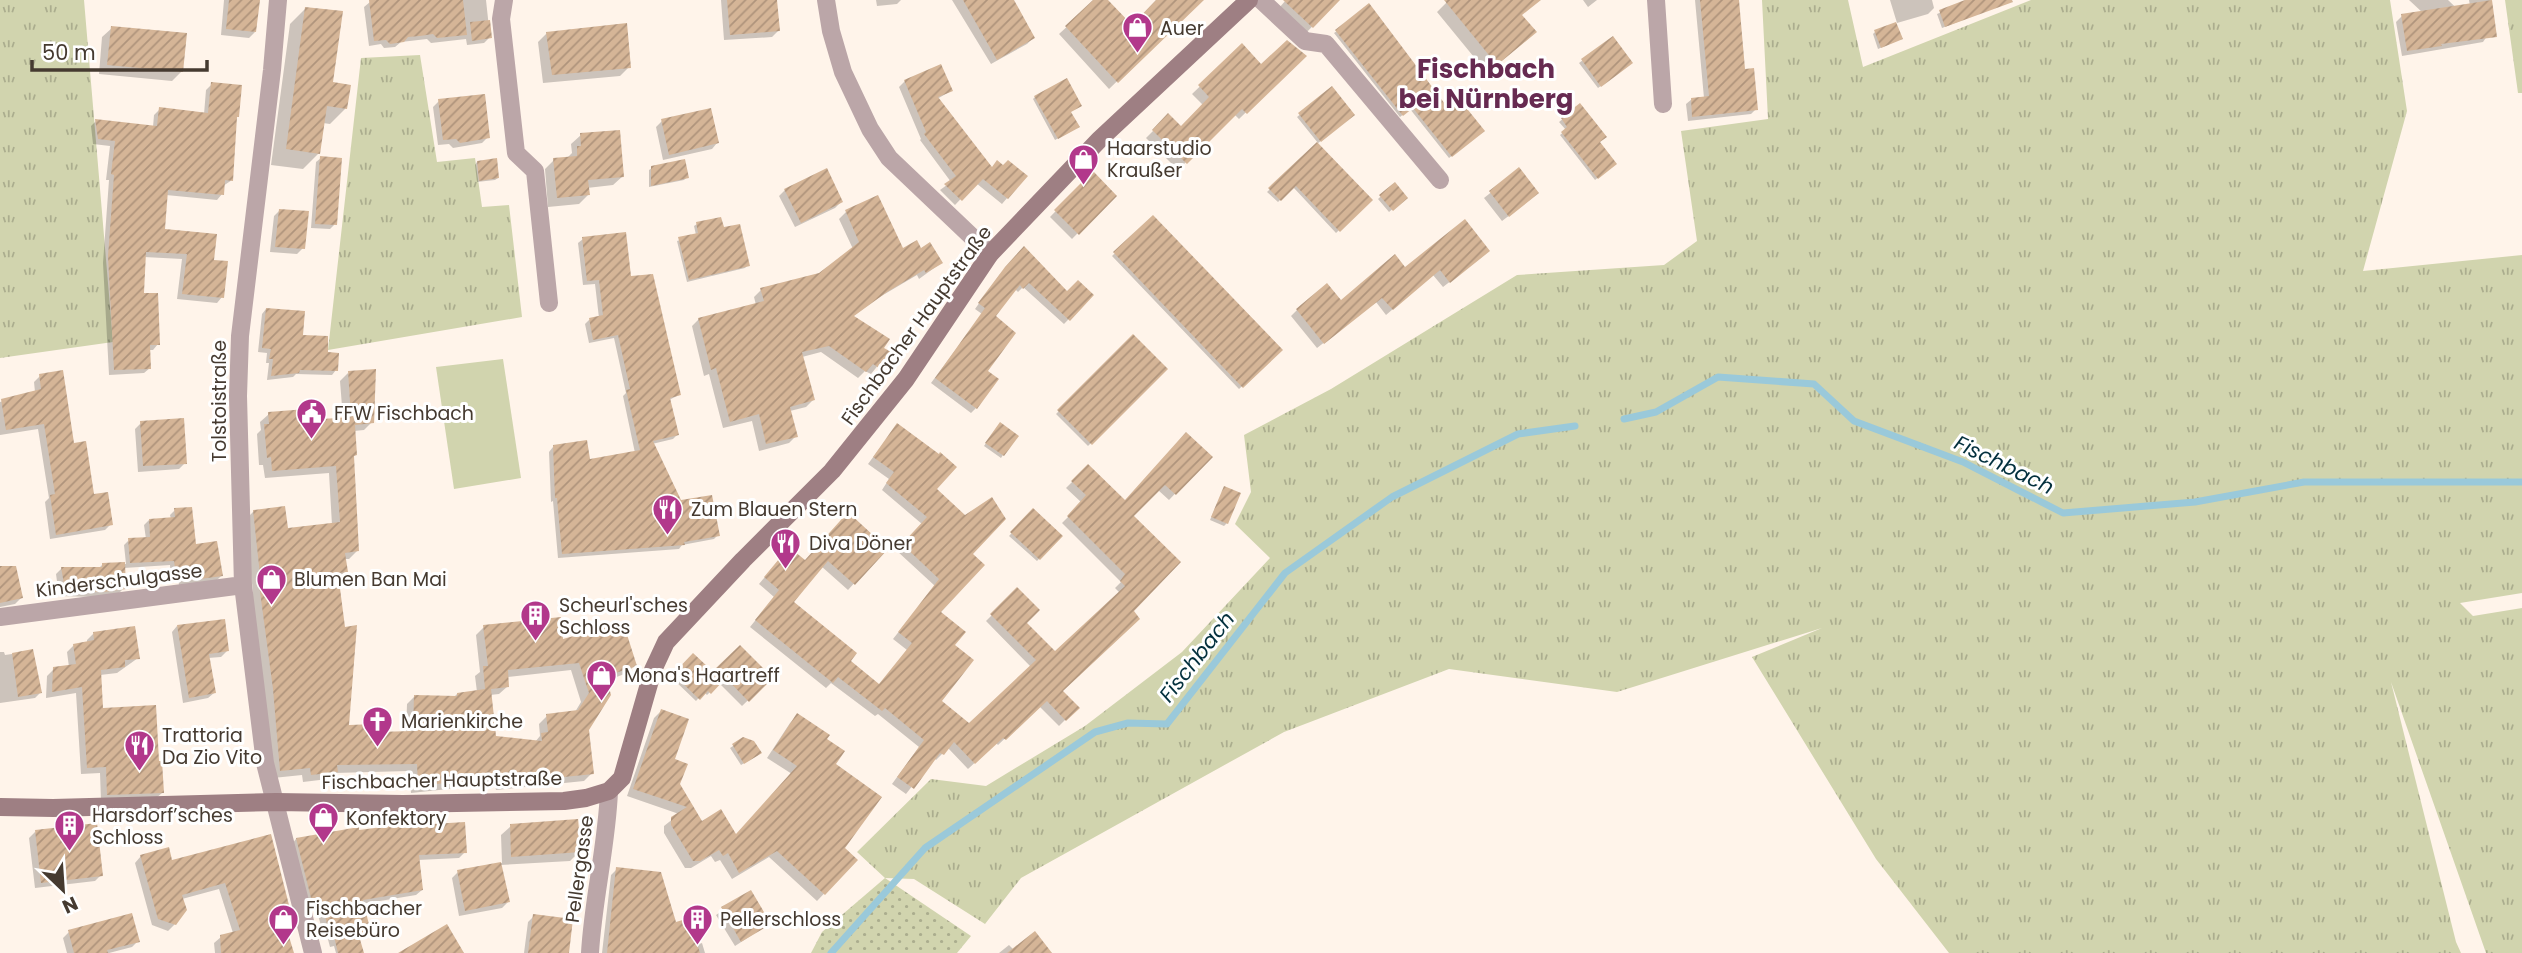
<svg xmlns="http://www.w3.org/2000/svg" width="2522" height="953" viewBox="0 0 2522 953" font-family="Poppins,sans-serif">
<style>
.grass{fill:url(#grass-tufts)}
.park{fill:url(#park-dots)}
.pitch{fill:#d1d4ae}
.shadow{fill:#0003;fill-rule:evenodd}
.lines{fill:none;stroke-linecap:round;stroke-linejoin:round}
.stream{stroke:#9ac9da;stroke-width:7}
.building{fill:url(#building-hatch);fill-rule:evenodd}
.minor{stroke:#bba6a8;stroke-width:18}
.secondary{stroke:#9e7f83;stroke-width:18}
.labels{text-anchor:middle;stroke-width:6;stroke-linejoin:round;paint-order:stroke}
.poi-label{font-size:19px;fill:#453a30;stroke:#fff;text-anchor:start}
.street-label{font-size:19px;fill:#453a30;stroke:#fff}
.water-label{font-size:21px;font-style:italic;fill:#03303d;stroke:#fff}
.district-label{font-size:26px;font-weight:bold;fill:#662a51;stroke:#fff}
</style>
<defs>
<pattern id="grass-tufts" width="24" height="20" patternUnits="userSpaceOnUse" patternTransform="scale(1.75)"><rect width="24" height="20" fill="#d1d4ae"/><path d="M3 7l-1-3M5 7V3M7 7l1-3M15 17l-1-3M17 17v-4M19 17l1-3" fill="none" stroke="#abad8e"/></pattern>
<pattern id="park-dots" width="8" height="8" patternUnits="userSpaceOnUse" patternTransform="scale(1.75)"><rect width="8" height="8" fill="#d1d4ae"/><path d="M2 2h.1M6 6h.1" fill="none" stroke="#abad8e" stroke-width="1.8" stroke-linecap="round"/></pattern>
<pattern id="building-hatch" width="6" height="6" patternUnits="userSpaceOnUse" patternTransform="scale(1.75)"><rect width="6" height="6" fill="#d5b597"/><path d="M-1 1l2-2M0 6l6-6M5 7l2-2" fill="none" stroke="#af947c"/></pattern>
</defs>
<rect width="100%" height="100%" fill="#fff4ea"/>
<path class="grass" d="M0 0H84L113 342 0 358Z
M1762 0H1848L1863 67 2031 0H2390L2407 111 2363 271 2522 255V593L2460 603 2473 616 2522 608V953H2486L2391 682 2456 942 2461 953H1949L1876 859 1752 657 1822 628 1617 692 1449 669 1284 732 1021 878 985 924 914 879 885 878 857 852 931 779 986 786 1085 726 1182 652 1270 558 1235 524 1251 492 1244 435 1331 389 1517 275 1664 265 1697 241 1681 131 1768 119Z
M2505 0H2522V93H2518Z
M420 55 437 162 475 158 482 207 509 205 522 317 328 350 361 58Z"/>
<path class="park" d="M885 878 971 936 957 953H811L822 932Z"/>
<path class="pitch" d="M503 359 521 478 454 489 436 367Z"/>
<path class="shadow" d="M224 0H258L255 32 249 38 221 35Z
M385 0H486L490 37 484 43 467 45 466 39 431 43 427 39 401 42 395 47 384 48 381 44 369 46 364 7 370 2Z
M721 0H776L778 31 772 37 724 40Z
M876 0H901L897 4 877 6Z
M952 0H1008L1033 38 1027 44 991 64Z
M1096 0H1106L1132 28 1158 0H1201L1109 89 1059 34Z
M1286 0H1323L1331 7 1306 33 1279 8Z
M1449 0H1522L1521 16 1525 41 1487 73 1437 12Z
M1583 0H1597L1588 7Z
M1695 0H1737L1744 71 1756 109 1751 114 1688 121 1686 104 1692 99 1704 98Z
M1890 0H1932L1934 8 1928 14 1897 23Z
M1970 0H1987L1991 9 1942 28 1937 14Z
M2409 0H2448L2473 24 2469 0H2491L2494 26 2483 42 2402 56 2396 22 2402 16 2423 13Z
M306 8 331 83 346 108 330 124 323 123 319 153 303 169 271 165 290 24Z
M112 28 182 71 172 81 99 74 102 37Z
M1337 31 1445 106 1480 134 1449 158 1410 109 1400 117 1334 33Z
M1875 32 1901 39 1878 49 1873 34Z
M547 33 629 67 620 76 543 83 538 42Z
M1612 38 1628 66 1598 88 1579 63Z
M1242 46 1261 67 1304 56 1239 119 1234 114 1178 170 1146 138 1168 116 1181 129 1203 105 1192 94Z
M905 81 951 91 937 99 991 169 1026 176 1002 204 976 183 955 205 940 190 951 182 920 140 921 139 899 87Z
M212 84 235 118 232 180 223 186 222 194 217 200 166 195 163 231 213 261 222 297 217 303 177 299 182 259 144 257 142 294 158 344 153 350H149L150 368 144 373 109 375 103 263 109 180H106L110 146 93 144 91 126 96 121 153 127 154 115 160 109 204 114 206 90Z
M1332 88 1353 115 1317 144 1371 200 1336 233 1293 187 1278 202 1267 192 1318 143 1297 117Z
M1035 97 1070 112 1075 129 1055 140 1033 99Z
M439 101 488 137 482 143 453 148 449 144 438 145 433 107Z
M1580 105 1612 166 1595 180 1560 135 1566 130 1559 122Z
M662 121 717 143 712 149 663 160 656 127Z
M581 135 623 176 613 185 587 188 588 195 579 204 548 207 545 169 554 160 568 157 572 153 571 144Z
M321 158 335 224 330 229 311 228 316 162Z
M477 162 498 178 495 180 477 182 475 165Z
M652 168 687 177 684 180 649 187V170Z
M1519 170 1531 199 1502 221 1484 198Z
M1093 173 1114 196 1072 239 1050 217Z
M1394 184 1406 198 1389 212 1378 199Z
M785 190 841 202 835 208 795 227 779 196Z
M280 210 303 248 297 254 270 252 274 216Z
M846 212 902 251 921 250 941 263 919 279 917 275 878 298 852 317 888 353 871 374 865 371 858 378 821 352 802 357 813 400 806 407 790 411 796 436 789 443 759 451 752 421 723 428 709 374 704 376 692 326 699 319 756 305 754 297 761 290 819 275 853 249 839 219Z
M1153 217 1281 350 1239 389 1112 256Z
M697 224 722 229 748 265 745 268 687 282 677 241 696 235 694 226Z
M583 239 630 278 679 395 669 400 677 435 673 439 652 444 680 502 718 535 714 539 682 545 679 549 558 558 553 501 551 502 549 452 553 447 589 461 635 453 623 396 626 393 614 338 589 343 585 324 589 320 599 318 595 284 583 285 578 243Z
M1482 257 1443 287 1433 275 1386 315 1376 302 1317 348 1291 316 1297 310 1341 303 1405 269Z
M1000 274 1067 294 1092 295 1064 324 1023 287 1018 292 1015 289 994 317 985 371 976 408 971 413 931 383 982 314 975 309Z
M266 309 326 354 336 370 332 375 296 374 293 377 267 380 269 363H266L267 353 258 352 262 314Z
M1133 337 1165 369 1088 446 1056 414Z
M348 373 372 422 364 430 354 431 355 455 352 458 358 550 349 559H344L346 571 337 580 347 727 375 734 406 733 407 704 415 696 454 697 457 694 477 692 475 676 480 672 476 635 484 627 562 642 635 665 627 673 606 681 587 729 592 773 584 781 496 790 495 784 411 793 409 771 334 773 328 779 303 782 302 775 273 778 251 594 253 592 245 520 254 511 286 530 332 525 329 473 265 478 263 465H259L257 434 261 430 260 422 269 414 306 422 343 419 340 381ZM571 670 581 702 575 712 547 716 539 724 540 736 535 742 495 738 490 695 499 694 508 686 507 677Z
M40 376 93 496 111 524 105 530 50 539 45 502 49 498 38 429 0 435V402L35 392 34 382Z
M141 423 185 463 179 469 138 472 135 429Z
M897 425 970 554 938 613 953 645 940 702 969 725 1031 667 986 621 1017 590 1024 623 1054 653 1120 593 1115 588 1121 582 1062 523 1082 503 1066 488 1088 466 1124 502 1210 457 1169 500 1158 490 1131 516V611L1061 691 1077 708 1059 726 1039 706 998 745 996 743 968 769 948 748 936 760 934 758 906 794 892 784 919 747 878 714 875 716 831 683 826 688 750 627 774 597 759 584 783 555 804 562 885 549 848 590 821 566 792 602 849 661 879 686 907 650 893 639 935 586 897 551 922 524 882 490 889 479 868 464Z
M997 427 1003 455 1001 458 984 446Z
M1224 488 1227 523 1224 526 1210 520Z
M175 510 195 546 221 576 216 581 179 585 178 577 171 579 170 565 124 568V588L118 594 95 597 59 596 56 574 62 568 98 569 103 564H126L124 545 129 540 146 539 144 525 149 520 171 519 170 515Z
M1033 510 1061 536 1037 561 1009 536Z
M0 568 21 598 15 604 0 607Z
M177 626 227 651 221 657 208 658 214 693 208 698 183 703 172 632Z
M94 633 138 658 117 673 100 675 102 710 157 763 162 793 155 799 101 801 100 773 81 774 76 693 46 698 47 676 54 669 69 667 67 652 74 645 87 643V640Z
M740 648 771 678 742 706 719 683 707 695 704 692 696 701 672 678 693 655 713 674Z
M32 651 40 693 35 698 0 703V652H4L5 655Z
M661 711 678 785 701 823 735 837 792 774 767 758 790 723 797 716 825 739 834 764 843 848 856 860 817 901 769 857 732 879 720 860 715 862 711 856 691 868H685L664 833V826L679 814 627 796 654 718Z
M744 739 758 755 741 765 730 748Z
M511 826 579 852 570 861 500 865 508 902 502 908 459 916 452 878 458 872 502 863 501 835Z
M35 832 101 875 95 881 35 888 29 838Z
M358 832 465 852 459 858 418 860 422 890 416 895 362 904 369 933 359 940 362 953H336L334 946 330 947 325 928 322 929 315 905 306 906 291 845 296 839Z
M141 856 171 862 287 905 280 912 292 953H215L214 943 221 937 233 933 219 889 182 899 175 924 168 931 152 925 135 863Z
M617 869 696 945 702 943 705 953H602L611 875Z
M750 892 769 924 735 946 716 915Z
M534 916 568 953H524L528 922Z
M69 932 138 941 132 947 109 953H67L63 938Z
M1009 945 1014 950 1050 953H999Z"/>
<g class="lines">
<path class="stream" d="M1624 419 1656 412 1718 377 1814 384 1854 421 1963 462 2063 513 2195 502 2304 482H2522
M831 953 925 848 1095 732 1128 723 1167 724 1285 573 1392 497 1518 434 1575 426"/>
</g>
<path class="building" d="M229 0H260L256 32 226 29Z
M369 0H463L467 35 437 38 433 34 420 36 408 37 404 42 390 44 386 40 374 41Z
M727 0H777L780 31 730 35Z
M963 0H1014L1035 38 997 60Z
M1093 0H1108L1132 25 1156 0H1204L1118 83 1065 26Z
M1283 0H1340L1313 28Z
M1444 0H1541L1522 15 1537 32 1497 65Z
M1700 0H1739L1745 69 1754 68 1758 110 1692 117 1691 98 1709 96Z
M1965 0H2012L2013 2 1945 27 1939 10Z
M2492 0 2497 37 2441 44 2442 46 2407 51 2401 14Z
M1369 3 1445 104 1456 95 1485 131 1452 157 1413 108 1403 116 1335 30Z
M305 7 343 11 333 82 351 85 347 109 327 106 320 154 286 149Z
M490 20 492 38 472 41 470 22Z
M1896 22 1903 39 1881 48 1874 30Z
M627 23 631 68 552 75 546 32Z
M111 26 187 33 183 72 107 65Z
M1613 36 1633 63 1601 87 1581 59Z
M1287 40 1307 56 1247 114 1242 109 1187 164 1152 130 1168 113 1181 126 1209 97 1198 85 1242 43 1261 64Z
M941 64 953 91 938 97 992 167 997 160 1003 165 1008 160 1028 176 1008 199 983 179 962 201 944 184 956 176 924 134 926 132 904 80Z
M1067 78 1082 106 1071 112 1080 127 1058 139 1034 96Z
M211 82 242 85 239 117H237L233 181 225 180 224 195 168 190 165 229 217 234 214 260 228 261 224 298 182 294 187 254 146 252 144 293H158L160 345H150L151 369 114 370 108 256 114 175 111 174 115 141 98 139 95 119 157 126 159 107 208 113Z
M1332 86 1355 115 1321 142 1298 113Z
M485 94 490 138 460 143 456 139 443 140 438 99Z
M1580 103 1607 137 1600 142 1617 164 1598 179 1561 132 1567 127 1561 118Z
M711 108 719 143 669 155 661 119Z
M620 130 624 177 588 180 590 195 557 198 553 158 577 156V146H581L580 133Z
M1317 142 1373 200 1340 232 1296 186 1281 201 1268 188Z
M320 156 342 158 337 225 315 224Z
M497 158 499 178 479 181 477 161Z
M685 159 689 178 651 186V166Z
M1519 167 1539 193 1509 217 1489 191Z
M827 168 843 202 801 223 784 189Z
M1093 171 1117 196 1079 235 1054 210Z
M1395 182 1408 198 1393 211 1379 195Z
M878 195 903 248 917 240 921 248 930 242 943 263 926 273 924 270 887 292 854 316 890 339 884 348 891 352 879 368 873 364 866 372 829 346 802 352 815 400 790 407 798 437 766 444 759 414 730 422 716 368 711 370 698 318 764 301 760 288 819 273 859 242 845 210Z
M279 209 309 211 305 249 275 247Z
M1153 215 1283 350 1243 388 1113 252Z
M721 217 724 227 740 224 750 266 689 280 678 237 698 233 696 222Z
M1465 219 1490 251 1450 283 1440 270 1393 310 1382 298 1324 344 1296 309 1327 283 1341 300 1395 254 1405 267Z
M626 232 631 276 653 274 681 395 670 398 679 435 653 441 681 500 712 495 720 536 684 542 685 545 562 554 557 498H555L553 445 587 440 590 459 640 450 626 390 630 389 618 335 593 340 589 318 603 315 599 280 587 281 582 237Z
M1024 246 1067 291 1078 280 1094 295 1070 321 1029 283 1023 289 1020 285 996 316 1016 333 988 371 999 379 977 409 935 378 985 308 978 303 1005 267Z
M266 308 305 311 303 335 328 336V352L339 353 338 371 300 370 299 373 271 376 273 359H269L271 349 262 348Z
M1133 334 1168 369 1092 445 1057 410Z
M376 369 374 423 355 425 357 455 354 456 359 551 345 553 348 572 338 573 345 627 357 625 349 725 376 724V732L413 731 414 695 457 696V693L485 689 483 666H488L483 625 561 617 563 639 623 622 637 666 606 676 611 695 589 730 594 774 504 783 503 777 418 786 417 764 337 765 338 772 311 775 310 768 280 771 273 689 259 584H261L253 510 285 506 288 528 340 522 336 466 272 471 271 457 267 458 264 424H269L268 412 307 409 308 420 351 417 348 371ZM579 663 589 693 578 710 546 714 548 732 541 733 542 741 496 736 491 689 509 687 508 670Z
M63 370 74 443 86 441 94 494 108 492 113 525 56 535 50 495 55 494 44 424 6 430 1 399 41 389 39 374Z
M184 418 187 464 143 466 140 421Z
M1000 422 1019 436 1004 456 985 443Z
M897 423 939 454 940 452 957 467 937 489 965 515 992 497 1006 519 973 554 985 565 941 612 966 632 955 645 974 660 942 701 969 723 1036 660 990 614 1017 587 1040 610 1027 623 1055 651 1125 586 1120 581 1125 574 1067 516 1086 495 1071 481 1088 464 1125 500 1186 432 1213 457 1176 495 1165 485 1134 516 1181 562 1134 611 1140 619 1063 691 1080 708 1066 721 1047 701 1006 740 1003 738 975 764 954 742 944 755 940 753 914 789 897 777 924 740 885 708 882 711 838 677 833 683 755 620 779 590 764 577 789 547 805 560 848 512 888 549 855 585 828 561 794 602 857 653 851 661 879 684 912 643 898 632 939 579 902 544 927 517 886 483 894 472 873 457Z
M1224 486 1241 493 1228 524 1211 517Z
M192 507 196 544 217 541 223 576 184 581 182 573 176 575 174 561 130 563 128 538 150 537 149 519 175 517 174 508Z
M1033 508 1063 536 1040 560 1010 532Z
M125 562 126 589 103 592 65 590 61 567H102V563Z
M0 566H16L23 598 0 603Z
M225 619 229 651 209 654 216 693 189 698 177 625Z
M135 626 140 659 125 660V667L101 670 103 708 156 705 159 761H162L164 793 107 795 106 767 87 768 82 687 52 692 53 667 76 664 73 644 94 640 93 632Z
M740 645 773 678 749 702 716 668Z
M33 649 42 693 18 697 12 653Z
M693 653 723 681 711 694 708 691 700 700 673 674Z
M661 709 689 719 675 759 688 764 680 784 702 821 721 809 736 834 797 766 773 750 797 713 830 735 827 739 845 751 836 764 882 797 845 848 858 860 825 895 777 851 739 873 728 853 723 856 719 850 700 861H693L671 825V817L687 807 633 789Z
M743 737 754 741 762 753 744 764 732 744Z
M578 819 581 852 511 857 510 824Z
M465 822 467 853 419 855 423 890 363 900 371 933 359 936 364 953H338L331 924H327L321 900 312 902 296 838 359 827V830L415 823 416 825Z
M97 823 103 876 41 883 35 830Z
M271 834 289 905 280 907 294 953H221L220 935 240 930 225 883 182 895 187 910 176 925 158 919 140 855 169 847 172 860Z
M501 862 510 902 465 911 457 870Z
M616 867 661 872 676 922 689 918 700 953H607Z
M751 890 771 924 741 942 721 907Z
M132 913 140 942 107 950 108 953H74L68 930Z
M533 914 573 919 569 953H528Z
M447 924 464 953H398Z
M1035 931 1052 953H1007Z"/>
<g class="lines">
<path class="minor" d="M278 0 272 70 240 336 238 396 243 585 265 763 313 953
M504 0 501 19 516 153 535 171 549 303
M826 0 831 31 843 72 870 129 889 158 990 254
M1261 0 1305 41 1326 44 1440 180
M1656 0 1663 104
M0 617 243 585
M590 953C593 899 607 845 609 791"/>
<path class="secondary" d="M0 807 53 808 276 802 403 804 564 801 586 798 609 791 622 778 653 670 666 642 743 560 832 471 906 379 990 254 1100 139 1249 0"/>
</g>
<defs>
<symbol id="shop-pin" viewBox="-11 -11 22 30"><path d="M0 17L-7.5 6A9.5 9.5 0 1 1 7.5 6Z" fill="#b2388b" stroke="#fff"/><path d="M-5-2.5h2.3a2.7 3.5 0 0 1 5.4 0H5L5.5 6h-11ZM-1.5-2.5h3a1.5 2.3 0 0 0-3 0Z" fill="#fff"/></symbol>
<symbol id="civic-pin" viewBox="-11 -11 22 30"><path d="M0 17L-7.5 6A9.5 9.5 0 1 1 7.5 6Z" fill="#b2388b" stroke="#fff"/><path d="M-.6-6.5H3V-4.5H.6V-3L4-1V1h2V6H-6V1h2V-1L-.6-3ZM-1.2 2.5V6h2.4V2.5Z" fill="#fff"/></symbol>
<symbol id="restaurant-pin" viewBox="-11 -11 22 30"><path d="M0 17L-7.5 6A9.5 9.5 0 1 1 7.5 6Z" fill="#b2388b" stroke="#fff"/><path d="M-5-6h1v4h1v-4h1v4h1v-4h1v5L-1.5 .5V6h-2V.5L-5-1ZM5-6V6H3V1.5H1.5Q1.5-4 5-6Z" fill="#fff"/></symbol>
<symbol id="building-pin" viewBox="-11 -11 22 30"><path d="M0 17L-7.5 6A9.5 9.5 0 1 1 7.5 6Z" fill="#b2388b" stroke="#fff"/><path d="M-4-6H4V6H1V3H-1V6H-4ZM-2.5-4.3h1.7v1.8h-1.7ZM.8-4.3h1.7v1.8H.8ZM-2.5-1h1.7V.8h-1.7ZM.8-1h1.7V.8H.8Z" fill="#fff"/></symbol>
<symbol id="church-pin" viewBox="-11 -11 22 30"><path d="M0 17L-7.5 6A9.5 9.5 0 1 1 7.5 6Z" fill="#b2388b" stroke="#fff"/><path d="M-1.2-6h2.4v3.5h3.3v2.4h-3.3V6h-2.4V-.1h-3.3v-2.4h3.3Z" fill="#fff"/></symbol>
</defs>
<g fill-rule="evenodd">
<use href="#shop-pin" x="1120" y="10" width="35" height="47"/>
<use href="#shop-pin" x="1066" y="142" width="35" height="47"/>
<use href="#civic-pin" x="294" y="396" width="35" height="47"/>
<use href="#restaurant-pin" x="650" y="492" width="35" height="47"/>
<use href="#restaurant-pin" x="768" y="526" width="35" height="47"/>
<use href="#shop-pin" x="254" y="562" width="35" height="47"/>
<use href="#building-pin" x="518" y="598" width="35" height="47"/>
<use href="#shop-pin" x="584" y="658" width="35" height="47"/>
<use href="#church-pin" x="360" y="704" width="35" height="47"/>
<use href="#restaurant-pin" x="122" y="728" width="35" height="47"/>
<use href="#shop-pin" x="306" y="800" width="35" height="47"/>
<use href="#building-pin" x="52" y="808" width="35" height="47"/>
<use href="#shop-pin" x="266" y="902" width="35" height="47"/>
<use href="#building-pin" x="680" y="902" width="35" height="47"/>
</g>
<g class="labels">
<g class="poi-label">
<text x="1160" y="35">Auer</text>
<text x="1107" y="155">Haarstudio<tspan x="1107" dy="22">Kraußer</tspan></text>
<text x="334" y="420">FFW Fischbach</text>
<text x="691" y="516">Zum Blauen Stern</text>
<text x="809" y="550">Diva Döner</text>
<text x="294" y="586">Blumen Ban Mai</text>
<text x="559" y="612">Scheurl'sches<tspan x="559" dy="22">Schloss</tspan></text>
<text x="624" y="682">Mona's Haartreff</text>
<text x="401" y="728">Marienkirche</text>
<text x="162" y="742">Trattoria<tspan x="162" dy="22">Da Zio Vito</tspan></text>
<text x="92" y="822">Harsdorf’sches<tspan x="92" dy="22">Schloss</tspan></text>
<text x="346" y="825">Konfektory</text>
<text x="306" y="915">Fischbacher<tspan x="306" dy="22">Reisebüro</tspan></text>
<text x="720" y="926">Pellerschloss</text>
</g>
<g class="street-label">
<text transform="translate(916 325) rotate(-54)" y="7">Fischbacher Hauptstraße</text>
<text transform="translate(219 401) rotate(-90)" y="7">Tolstoistraße</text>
<text transform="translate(119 580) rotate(-7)" y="7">Kinderschulgasse</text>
<text transform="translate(442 780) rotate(-1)" y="7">Fischbacher Hauptstraße</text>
<text transform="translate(579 869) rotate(-82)" y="7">Pellergasse</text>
</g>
<g class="water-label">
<text transform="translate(2004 465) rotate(26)" y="7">Fischbach</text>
<text transform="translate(1197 657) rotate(-52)" y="7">Fischbach</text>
</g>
<g class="district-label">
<text x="1486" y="78">Fischbach<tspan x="1486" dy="30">bei Nürnberg</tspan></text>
</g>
</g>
<g transform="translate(63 890) rotate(155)" stroke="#ffffff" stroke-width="5" paint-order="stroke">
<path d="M0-5L12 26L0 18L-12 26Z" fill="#453a30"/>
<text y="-10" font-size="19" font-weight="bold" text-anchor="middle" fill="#453a30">N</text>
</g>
<path d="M32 60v10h175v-10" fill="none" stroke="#453a30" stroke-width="3.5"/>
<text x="42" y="60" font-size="21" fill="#453a30" stroke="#ffffff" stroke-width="5" paint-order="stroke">50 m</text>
</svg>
